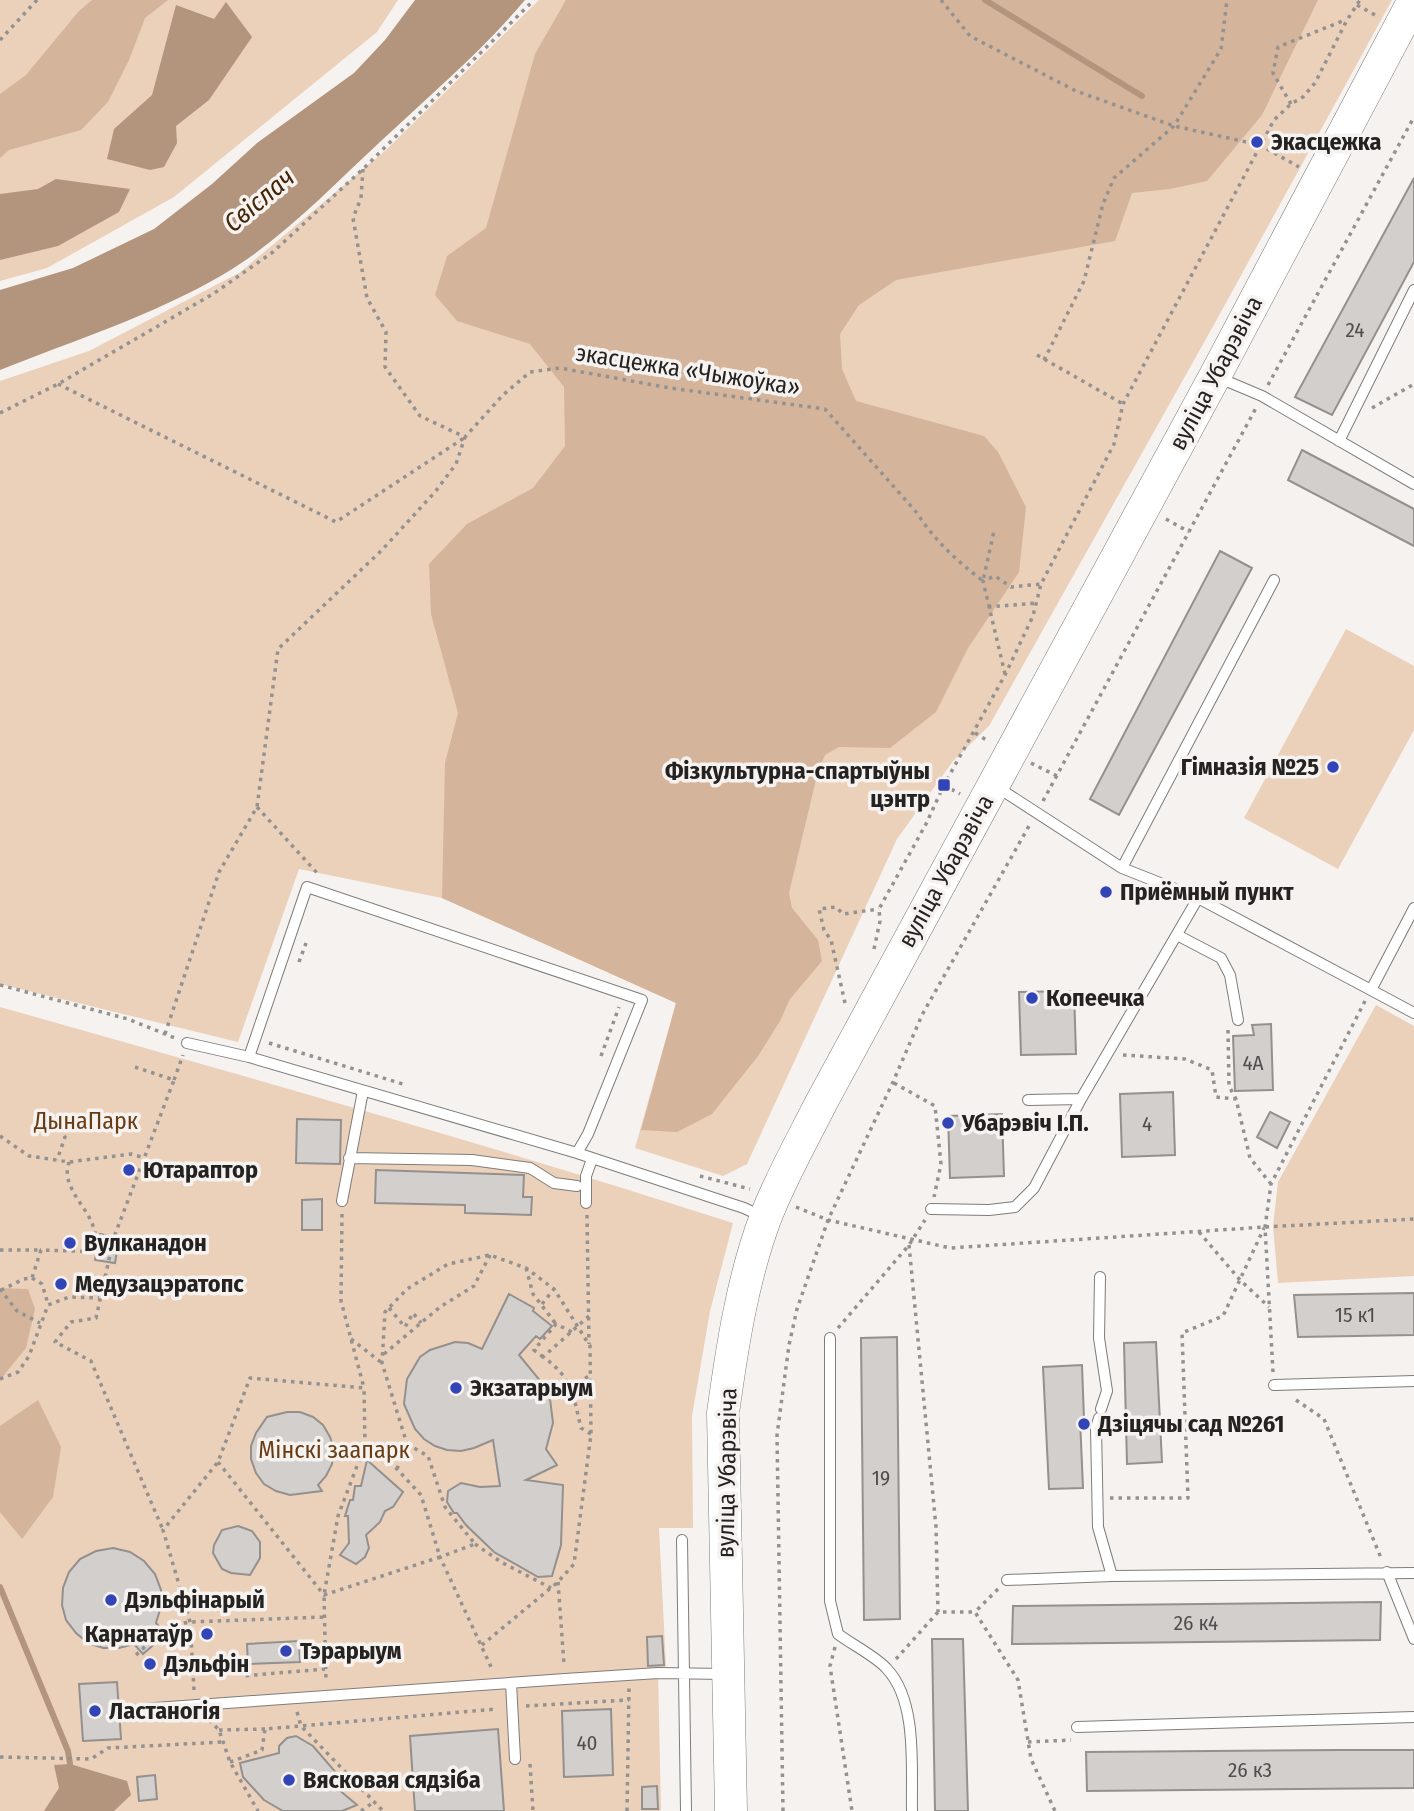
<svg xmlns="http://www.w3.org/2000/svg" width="1414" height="1811" viewBox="0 0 1414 1811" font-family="'Fira Sans Condensed',sans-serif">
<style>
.green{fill:#ebd0ba}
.forest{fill:#d4b49b}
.water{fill:#b3947c}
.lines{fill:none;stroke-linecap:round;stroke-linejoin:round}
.stream{stroke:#b3947c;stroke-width:6}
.building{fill:#d3cfcc;stroke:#94908d;stroke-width:2}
.service-casing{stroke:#7f7c79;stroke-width:12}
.secondary-casing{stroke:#7f7c79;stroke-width:33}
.path{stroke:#949290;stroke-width:3.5;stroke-dasharray:3.5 5;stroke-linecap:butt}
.service{stroke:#fff;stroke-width:10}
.secondary{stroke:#fff;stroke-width:32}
.poi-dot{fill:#3245b7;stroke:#f6f2ef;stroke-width:2.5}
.labels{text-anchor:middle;stroke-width:7;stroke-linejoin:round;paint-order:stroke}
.number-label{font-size:21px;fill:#504e4c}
.poi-label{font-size:24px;font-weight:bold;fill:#242322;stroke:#f6f2ef;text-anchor:start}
.street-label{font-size:24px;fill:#242322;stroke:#f6f2ef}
.park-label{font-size:24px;fill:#683d16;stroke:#f6f2ef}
.water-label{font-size:26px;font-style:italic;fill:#442405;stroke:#f6f2ef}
</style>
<rect width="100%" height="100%" fill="#f6f2ef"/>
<path class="green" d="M0 0H398L377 32 174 197 47 268 0 281Z
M539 0H1392L1216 321 989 726 953 761 897 839 747 1164 723 1176 635 1148 676 1003 442 898 299 869 238 1042 0 984V381L89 351 239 273 386 150Z
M1346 629 1414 666V730L1338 869 1244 818Z
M1376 1005 1414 1026V1276L1278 1283 1273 1226 1278 1182Z
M0 1007C245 1076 490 1145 733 1223L710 1311 692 1416 693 1528H659L666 1667 658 1668 661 1811H0Z"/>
<path class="forest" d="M92 0H168L145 18 129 60 108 102 81 130 9 150 0 158V94L26 75 79 11Z
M566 0H1318L1262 115 1207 181 1170 189 1132 193 1115 241 896 280 859 305 840 334 842 369 856 401 984 436 998 452 1026 507 1019 572 968 648 936 712 890 748 839 747 825 755 818 771 789 893 792 908 818 940 822 961 790 999 780 1021 758 1056 712 1114 677 1132 641 1130 676 1003 442 898 445 763 458 713 431 614 429 564 467 524 533 488 565 446 564 387 530 344 457 321 435 295 447 256 486 228 535 54Z
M0 1288 28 1289 35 1309 26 1348 0 1380Z
M38 1400 61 1447 53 1497 22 1539 0 1512V1426Z"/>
<path class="water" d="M415 0H525C482 51 430 95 381 141 331 187 283 239 224 274 154 315 75 340 0 370V290L73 268 154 229 212 184 257 143 354 73 385 40Z
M226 2 252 37 209 100 176 126 177 143 164 167 150 170 107 159 114 129 152 95 176 5 214 19Z
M56 179 130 189 119 212 58 246 0 260V194L38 189Z
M70 1764 127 1781 131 1795 114 1811H44L59 1788 54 1765Z"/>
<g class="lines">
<path class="stream" d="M985 0 1142 96
M0 1587 68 1751 70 1764"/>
</g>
<path class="building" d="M1414 178V262L1332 415 1295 397Z
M1302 450 1414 509V546L1288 480Z
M1220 551 1252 568 1119 815 1090 799Z
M1074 991 1076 1054 1021 1055 1019 992Z
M1271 1024 1273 1090 1235 1091 1233 1036 1254 1035 1252 1025Z
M1173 1092 1175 1155 1122 1157 1120 1094Z
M1270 1112 1290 1122 1277 1148 1257 1137Z
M1002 1114 1004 1176 950 1178 948 1116Z
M297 1119 341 1120 340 1164 296 1163Z
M376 1170 524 1175 523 1197H532L531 1215 465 1213V1205L375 1203Z
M322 1199V1230H302V1200Z
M100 1234 119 1238 115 1263 95 1260Z
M1414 1293V1335L1298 1337 1294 1295Z
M509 1294 534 1308 533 1311 552 1326 540 1339 536 1336 519 1355 542 1383 550 1399 553 1423 546 1449 557 1465 526 1480 563 1485 561 1545 552 1576 538 1577 494 1552 466 1525 457 1513H454L447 1502 448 1491 461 1483 480 1487 500 1486 493 1440 474 1448 461 1451 447 1450 435 1446 424 1439 415 1429 404 1404 407 1379 420 1357 430 1350 455 1342 468 1343 482 1349Z
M897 1337 900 1619 864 1620 861 1338Z
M1156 1342 1162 1462 1127 1464 1124 1343Z
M1082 1365 1084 1419H1080L1083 1488 1049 1489 1043 1367Z
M287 1412H300L313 1417 323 1425 330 1437 334 1449 332 1464 326 1476 318 1485 322 1491 290 1495 276 1491 264 1484 256 1473 251 1459V1446L256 1433 267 1417Z
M367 1460 403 1492 393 1507 385 1511 380 1522 366 1535 369 1548 365 1557 356 1564 340 1555 349 1543 348 1516H345L350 1500H353L355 1486H361Z
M238 1526 252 1531 260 1542V1558L250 1575 231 1573 222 1569 213 1553 214 1545 222 1530Z
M113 1548 130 1552 144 1561 155 1574 161 1590V1606L156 1623 166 1634 143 1654 134 1644 119 1648H103L88 1643 76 1633 66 1620 62 1605 63 1588 69 1572 80 1559 96 1551Z
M1381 1602 1380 1640 1012 1644 1013 1606Z
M662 1636 664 1665 648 1666 647 1637Z
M932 1639H963L968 1811H935Z
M299 1641 300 1662 248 1664 247 1644Z
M117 1682 121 1739 83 1741 79 1684Z
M611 1709 613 1775 564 1777 562 1711Z
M498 1729 504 1811H415L410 1736Z
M296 1736 313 1746 344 1782 338 1789 357 1805 342 1811H283L264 1800 243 1777 240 1763 279 1753V1746L287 1738Z
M1341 1750H1414V1788L1087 1791 1086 1752Z
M155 1775 157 1799 139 1801 137 1777Z
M657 1786 658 1809H642V1787Z"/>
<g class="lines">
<defs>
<path id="service" d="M1217 377 1262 396 1414 484
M1339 441 1414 290
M997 787 1122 868 1198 898 1371 990 1414 908
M1122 868 1274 580
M1177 935 1221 958 1230 975 1238 1020
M1371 990 1414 1013
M187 1043 249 1057
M1028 1100 1081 1099
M577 1153 588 1134 642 1000 307 887 249 1057 577 1153 744 1208 763 1217
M349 1158 472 1160 530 1168 554 1183 577 1186
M342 1201 363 1091
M586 1203V1176L592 1159
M931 1209 989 1210 1015 1207 1034 1188 1081 1099 1198 898
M1100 1277 1099 1338 1107 1391 1101 1409
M830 1338V1601L838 1634C851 1644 877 1657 887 1669 918 1702 911 1769 912 1811
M1274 1385 1414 1381
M1099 1418 1096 1428 1098 1527 1112 1576
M682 1540 686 1811
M1387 1572 1414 1639
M1007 1580 1112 1576 1414 1573
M511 1683 515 1759
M141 1709 565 1679 658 1673 725 1674
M1077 1727 1414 1717"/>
<path id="secondary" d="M731 1811 723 1413C732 1348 742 1281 765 1219 780 1179 802 1141 821 1103L1215 376 1414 0"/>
</defs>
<use href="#service" class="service-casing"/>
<use href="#secondary" class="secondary-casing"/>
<path class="path" d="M941 0 970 36 1076 91 1174 126 1260 145 1299 167
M1357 5 1377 16
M0 40 37 0
M1291 104 1273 73 1278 47 1345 20
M363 169 361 198 353 218 367 298 386 332 385 367 420 416 465 437 503 395 530 372 560 368 670 388 825 409 917 513C935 541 957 561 983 581L994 531
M1037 355 1123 404
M1044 360 1084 281 1103 204 1114 178 1174 126 1221 49 1227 0
M58 384 336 522 464 438
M1268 385 1414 117
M1372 408 1414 384
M0 413 58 384 213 294 273 252 363 169 534 0
M1166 519 1189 532
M988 607 1038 603
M1005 674 983 581 995 576 1011 587 1041 584
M975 733 988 741
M1031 763 1057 776
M944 785 960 794
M1043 801 1256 408
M257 807 318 874
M874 949 880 921 879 909 926 824 944 785 1005 675 1033 616 1041 584 1114 444 1123 404 1274 120 1291 104 1303 97 1315 83 1347 20 1360 0
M299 962 306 943
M0 985 128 1019 175 1038
M845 1003 831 940 824 930 819 909 836 907 843 914 879 909
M1228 1030 1229 1086 1236 1099
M165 1034 219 872 257 807 278 649 382 550 435 492 456 464 465 437
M269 1043 406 1085
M1123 1055 1185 1059 1212 1070 1216 1097 1236 1099 1250 1158 1271 1184
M601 1056 619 1007
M135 1067 174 1080 114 1237 96 1318 71 1322 55 1342 91 1361 163 1530
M174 1080 183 1055
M894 1083 935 1106 941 1164 934 1197
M51 1114 65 1137 57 1160
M0 1136 29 1156 69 1162 131 1154 145 1158
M69 1162C68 1167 66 1174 68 1179 75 1205 101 1218 95 1252
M700 1176 750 1189
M796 1207 828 1220 950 1248 1265 1227 1414 1219
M342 1214 341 1301 364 1388
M587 1215 589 1344
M1199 1232 1240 1280 1269 1307
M909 1245 936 1527 938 1612
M0 1250H41
M526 1268 533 1294 556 1324
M32 1278 42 1284 48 1304
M0 1289 17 1311 40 1323
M1 1290 24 1279 32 1278 41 1250 109 1252
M542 1304 554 1289
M389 1308 405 1327 413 1313 421 1323
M589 1316 543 1357C573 1378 573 1395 581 1428L591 1434
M838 1328 909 1245 925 1220
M351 1339 382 1363
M384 1354 440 1307 474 1286 490 1255
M543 1357 534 1350 556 1324 572 1332
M1273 1372 1265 1227 1271 1184 1365 1001
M0 1379 18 1372 29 1356 48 1305 69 1297 99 1298
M571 1388 590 1375
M1296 1400 1324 1419 1381 1558
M407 1444 428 1456 445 1507 475 1544 440 1557 492 1669
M218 1462 324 1595 440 1557 421 1495 397 1469 365 1445
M397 1469 407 1444 382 1363 385 1312 407 1289 448 1264 490 1255 526 1268 554 1289 590 1346 591 1434 574 1564 558 1582 482 1645
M1110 1498H1188L1182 1333 1223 1316 1264 1228
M475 1544 501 1562 551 1588
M558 1582 564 1664
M998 1589 975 1612 1018 1680 1031 1759 1055 1811
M147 1634 152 1640
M835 1647 830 1666 852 1811
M136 1655 167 1626 190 1622 324 1617
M896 1659 938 1612H975
M193 1669 238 1666 242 1676 325 1669
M194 1690 190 1622 163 1530 218 1462 250 1378 364 1388 365 1445 338 1516 324 1595 326 1681
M526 1706 629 1700
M297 1712 301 1726 383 1811
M209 1720 219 1730 230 1762 258 1811
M219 1730 265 1729
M1028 1742 1071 1740
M0 1757 91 1759 108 1748 223 1742
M230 1762 262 1750 265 1729 497 1709
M530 1764 533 1811
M361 1811 374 1802
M627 1811 629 1688
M783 1811 777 1435 789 1345 797 1309 828 1220 893 1082 922 1015 1029 826"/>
<use href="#service" class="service"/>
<use href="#secondary" class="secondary"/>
</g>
<g class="poi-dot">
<circle cx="1257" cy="142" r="7"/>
<circle cx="1333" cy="767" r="7"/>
<rect x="937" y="778" width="14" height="14" rx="3.5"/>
<circle cx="1106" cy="892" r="7"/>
<circle cx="1032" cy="998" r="7"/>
<circle cx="948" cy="1123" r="7"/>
<circle cx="129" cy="1170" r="7"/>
<circle cx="70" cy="1243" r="7"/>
<circle cx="61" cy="1284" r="7"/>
<circle cx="456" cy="1388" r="7"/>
<circle cx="1084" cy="1424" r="7"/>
<circle cx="111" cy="1600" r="7"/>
<circle cx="207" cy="1634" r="7"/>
<circle cx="286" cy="1651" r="7"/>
<circle cx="150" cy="1664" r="7"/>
<circle cx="95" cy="1711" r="7"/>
<circle cx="289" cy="1780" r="7"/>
</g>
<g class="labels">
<g class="number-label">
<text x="1355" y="337">24</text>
<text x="1253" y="1070">4А</text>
<text x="1147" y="1131">4</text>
<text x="1355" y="1322">15 к1</text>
<text x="881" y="1485">19</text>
<text x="1196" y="1630">26 к4</text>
<text x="587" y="1750">40</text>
<text x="1250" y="1777">26 к3</text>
</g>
<g class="poi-label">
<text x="1271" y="150">Экасцежка</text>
<text x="1319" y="775" text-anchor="end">Гімназія №25</text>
<text x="930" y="779" text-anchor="end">Фізкультурна-спартыўны<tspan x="930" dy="28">цэнтр</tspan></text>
<text x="1120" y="900">Приёмный пункт</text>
<text x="1046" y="1006">Копеечка</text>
<text x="962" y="1131">Убарэвіч І.П.</text>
<text x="143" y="1178">Ютараптор</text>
<text x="84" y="1251">Вулканадон</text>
<text x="75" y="1292">Медузацэратопс</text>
<text x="470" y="1396">Экзатарыум</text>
<text x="1098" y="1432">Дзіцячы сад №261</text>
<text x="125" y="1608">Дэльфінарый</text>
<text x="193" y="1642" text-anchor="end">Карнатаўр</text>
<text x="300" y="1659">Тэрарыум</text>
<text x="164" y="1672">Дэльфін</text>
<text x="109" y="1719">Ластаногія</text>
<text x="303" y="1788">Вясковая сядзіба</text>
</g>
<g class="street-label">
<text transform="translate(688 370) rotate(9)" y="8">экасцежка «Чыжоўка»</text>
<text transform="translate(1216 373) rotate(-62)" y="8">вуліца Убарэвіча</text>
<text transform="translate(946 871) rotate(-61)" y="8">вуліца Убарэвіча</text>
<text transform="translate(727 1473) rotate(-89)" y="8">вуліца Убарэвіча</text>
</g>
<g class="park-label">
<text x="86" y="1129">ДынаПарк</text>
<text x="334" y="1458">Мінскі заапарк</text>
</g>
<g class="water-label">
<text transform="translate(259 200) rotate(-40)" y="9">Свіслач</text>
</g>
</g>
</svg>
